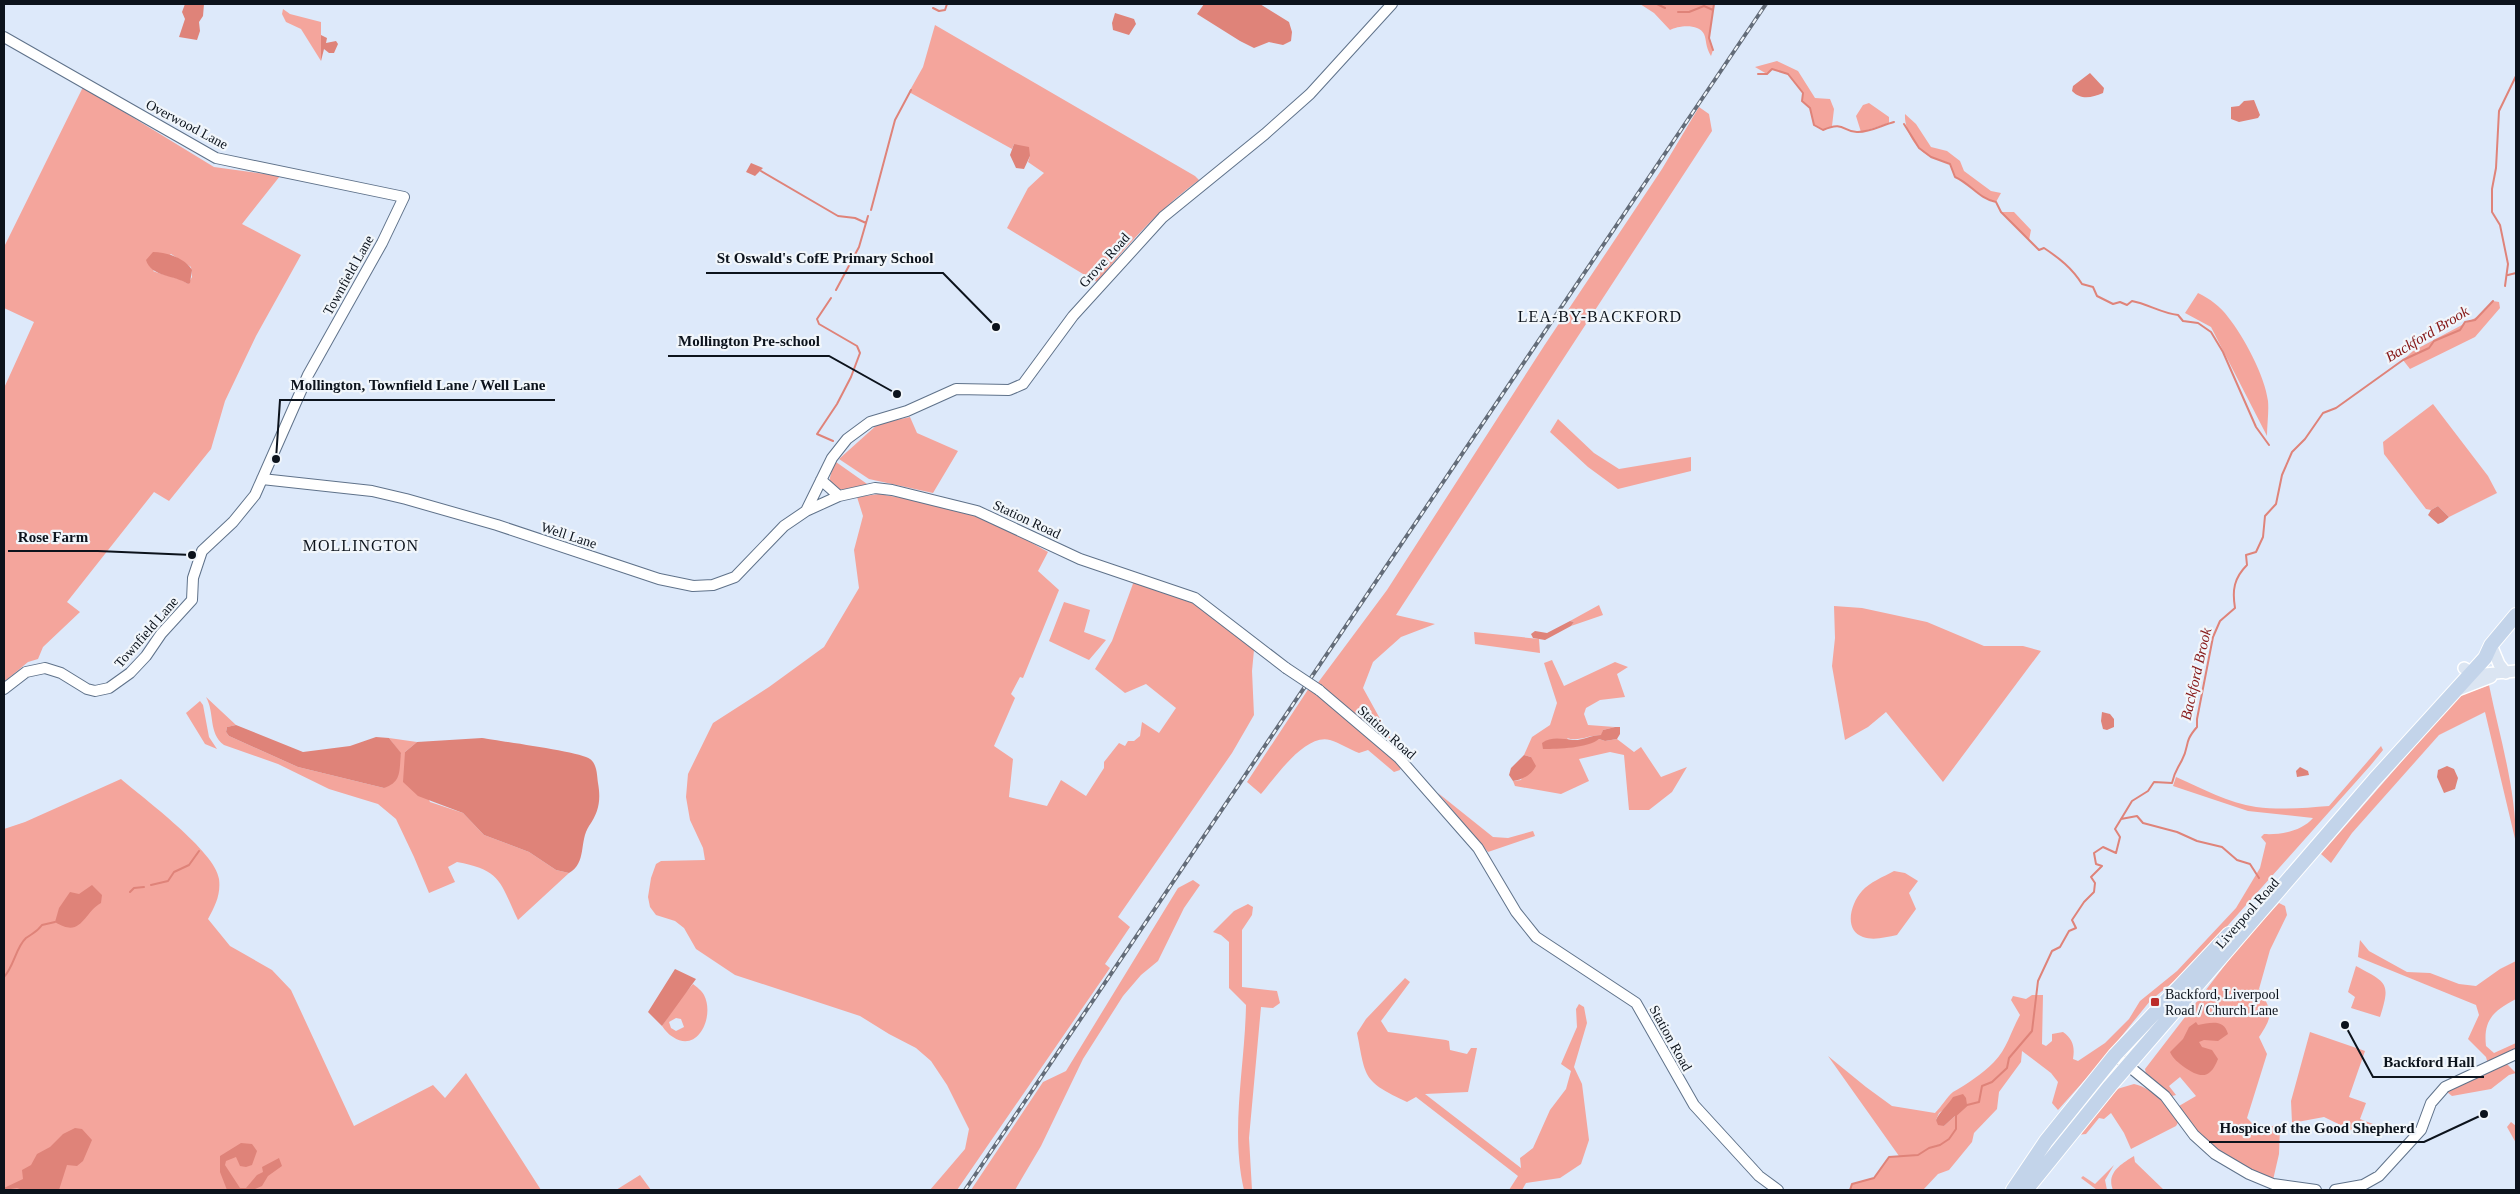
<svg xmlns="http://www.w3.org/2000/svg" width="2520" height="1194" viewBox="0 0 2520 1194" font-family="'Times New Roman',serif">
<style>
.green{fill:#f4a59c;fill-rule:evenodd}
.water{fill:#df8379}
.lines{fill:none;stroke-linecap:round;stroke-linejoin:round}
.stream{stroke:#df8379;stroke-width:2}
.secondary-casing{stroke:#5f728a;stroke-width:12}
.primary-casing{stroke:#fff;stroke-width:14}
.highway-casing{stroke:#fff;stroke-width:16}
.secondary{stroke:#fff;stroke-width:10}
.primary{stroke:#dbe5f2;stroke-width:11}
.highway{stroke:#c3d4ea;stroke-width:14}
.rail-casing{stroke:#636c79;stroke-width:4}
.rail{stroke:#f1f6fb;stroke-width:2;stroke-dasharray:5.5;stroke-linecap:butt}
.secondary-bridge-casing{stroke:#5f728a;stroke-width:12;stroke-linecap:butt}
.secondary-bridge{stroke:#fff;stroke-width:10}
.poi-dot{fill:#bb2c2a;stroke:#f1f6fb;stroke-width:2}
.labels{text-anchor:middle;stroke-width:4.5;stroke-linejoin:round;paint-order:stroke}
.street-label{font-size:14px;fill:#0c131c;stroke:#f1f6fb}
.poi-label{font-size:14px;fill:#0c131c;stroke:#f1f6fb;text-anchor:start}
.water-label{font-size:15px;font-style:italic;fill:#861818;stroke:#f1f6fb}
.quarter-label{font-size:16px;letter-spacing:1px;fill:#0c131c;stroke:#f1f6fb}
.leader{fill:none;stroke:#0c131c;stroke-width:2}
.callout-dot{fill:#0c131c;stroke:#f1f6fb;stroke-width:2}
.callout-label{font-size:15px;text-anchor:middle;font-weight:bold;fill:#0c131c;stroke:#f1f6fb;stroke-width:4.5;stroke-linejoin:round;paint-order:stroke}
</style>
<rect width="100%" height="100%" fill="#dde9fa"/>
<path class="green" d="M1640 4H1714L1709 38 1713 50 1711 56C1705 46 1707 41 1704 34 1698 23 1678 26 1670 30L1654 13Z
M283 9 290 14 321 22V61L301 29 286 22 282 14Z
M935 25 1195 176 1199 180C1157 211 1130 242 1097 282L1088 277 1007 228 1028 188 1044 173 1028 162 1030 156 1014 144 1012 149 909 92 923 67Z
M1777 61 1798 71 1815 98 1830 99 1834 109 1832 126 1823 130 1814 125 1810 108 1802 101 1803 93 1788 74 1772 69 1767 74 1755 67Z
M83 87 214 167 280 176 242 224 301 255 256 336 225 401 211 449 169 501 154 492 67 602 80 612 43 647 38 659 28 662 4 682V388L34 322 4 308V247ZM171 254 191 267 192 277 188 284C177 276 165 276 153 271Z
M1869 103 1889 117V123L1861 132 1856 116 1863 105Z
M1699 107 1709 114 1712 131 1396 615 1435 624 1401 637 1373 662 1363 688 1399 753 1317 684 1387 590 1544 346 1662 169Z
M1905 114 1916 124 1931 147 1947 151 1960 161 1964 171 1991 191 2001 193 1996 202C1979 199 1971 184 1955 177L1950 164C1944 160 1937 160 1931 157 1916 150 1904 130 1905 114Z
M2001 212H2014L2031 230 2029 240Z
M2198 293C2210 299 2220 306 2228 317 2244 337 2265 376 2268 401 2269 412 2267 425 2267 436L2211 327 2185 313Z
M2493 301 2499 302 2500 308 2475 337 2410 369 2403 360 2413 351 2477 317Z
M2433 404 2488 476 2497 493 2449 517 2438 506 2431 510 2426 509 2384 454 2383 442Z
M910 417 917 433 958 451 933 493 869 479 839 459 878 424Z
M1558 419 1594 453 1619 469 1691 457V471L1618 489 1588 467 1550 432Z
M836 462 870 486C846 490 817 498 836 462Z
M879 494 949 506 1000 525 1048 552 1038 571 1059 590 1023 678 1020 677 1011 694 1015 698 994 746 1013 759 1009 797 1047 806 1061 780 1086 796 1104 768V762L1119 743 1125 746 1128 741H1134L1140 736 1142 722 1159 733 1176 708 1146 684 1125 693 1095 669 1112 641 1134 581 1191 601 1254 650 1252 671 1254 715 1232 753 1118 917 1130 927 1105 964 1110 968 957 1190H930L965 1149 969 1129 947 1085 931 1061 916 1048 889 1034 860 1016 735 975 696 949 684 928 675 921 656 915 650 907 648 897 651 878 656 864 661 861 705 860 703 848 690 820 686 797 688 774 713 723 769 687 824 647 859 588 854 550 863 516 857 497Z
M1064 602 1090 610 1084 632 1106 640 1089 660 1049 641Z
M1599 605 1603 615 1571 626 1574 622 1570 621Z
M1834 606 1862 608 1927 622 1984 646H2023L2041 651 1943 782 1886 712 1868 727 1845 740 1832 666 1835 638Z
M1474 632 1539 639 1540 653 1475 644Z
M1552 660 1564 686 1615 662 1628 667 1617 674 1625 697 1600 700 1586 708 1584 714 1588 725 1615 727 1603 730 1602 735C1589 735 1578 742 1567 738L1574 747 1599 739 1605 741 1617 739 1634 752 1641 747 1661 777 1687 767 1672 792 1649 810H1629L1624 755 1610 752 1579 759 1589 781 1561 794 1515 786 1513 781 1521 780 1531 757 1524 755 1532 737 1550 725 1557 703 1544 663Z
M2489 685C2500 738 2516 789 2516 843L2485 712 2439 735 2352 833 2331 863 2321 854 2459 696Z
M1309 688 1381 747 1401 767 1400 770 1394 772 1368 750 1359 753C1349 749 1340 743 1330 740 1305 733 1275 778 1261 794L1247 782Z
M206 697 236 725 227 727 226 732 229 736 298 767 384 788 401 754 389 738 417 742 405 752 430 802 463 813 484 835 529 852 556 870 569 873 518 920C500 883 502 870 457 862L448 867 455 882 429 893 414 857 396 819 378 804 329 789 278 764 224 745C208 733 215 713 206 697Z
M200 701 203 705 209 737 217 749 205 744 186 713Z
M2381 746 2383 750 2370 766 2222 932 2178 978 2150 1001 2099 1064 2058 1110 2052 1103 2058 1082 2051 1073 2022 1051 2021 1062 1999 1092 1997 1109 1974 1133 1972 1142 1949 1170 1938 1174 1923 1190H1850L1852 1184 1874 1178 1889 1157 1899 1156 1828 1056 1866 1087 1892 1106 1935 1113C1941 1107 1947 1097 1953 1092 1967 1084 1982 1074 1994 1062 2007 1049 2011 1031 2020 1015L2011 1000 2013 996 2026 999 2032 995H2043L2042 1044 2046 1046 2052 1041V1034L2063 1032C2073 1039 2075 1047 2073 1059L2078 1061 2105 1043 2129 1019 2140 1001 2177 971 2236 908 2260 868 2266 843 2261 837 2264 834C2281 835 2302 831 2313 818L2248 811 2173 786 2176 777C2201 788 2229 803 2256 807 2280 810 2305 808 2329 806ZM1947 1107 1956 1115 1944 1126 1936 1120 1939 1113Z
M121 779C143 798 216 852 219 879 221 895 215 906 208 919L230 946 272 970 291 990 354 1126 433 1085 445 1098 466 1073 541 1190H4V829L25 822Z
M1438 793 1493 837 1508 838 1533 831 1535 836 1488 852Z
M1894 871 1905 873 1918 881 1909 893 1916 909 1897 935C1886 937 1874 941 1863 937 1843 930 1851 903 1862 891 1870 882 1883 877 1894 871Z
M1193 880 1200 885 1184 908 1158 961 1141 975 1123 996 1083 1059 1041 1146 1015 1190H971L1043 1082 1066 1071 1178 888Z
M2279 903 2285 906 2287 915 2270 950 2259 989C2272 1011 2274 1015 2259 1037L2267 1054 2247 1118 2260 1131 2275 1125 2280 1126 2279 1154 2273 1180 2258 1175 2203 1141 2179 1106 2196 1096 2180 1077 2169 1086 2176 1095 2172 1096 2146 1074 2145 1069 2242 943Z
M1248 904 1253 907 1252 915 1242 930V987L1277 991 1280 1003 1273 1008 1261 1007 1249 1138 1252 1190H1244C1230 1130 1245 1066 1246 1005L1229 988V942L1221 935 1213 932 1234 911Z
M2360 940 2369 951 2407 972 2430 973 2459 984 2476 986 2500 969 2516 961V999C2494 1011 2483 1019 2486 1046L2494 1053 2516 1043V1051L2488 1064 2486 1057 2468 1039 2479 1015 2476 1005 2358 957Z
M2356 966C2387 983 2391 982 2380 1017L2351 1008 2355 997 2348 992Z
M1405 978 1410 982 1381 1021 1388 1032 1446 1040 1449 1041 1450 1050 1467 1054 1471 1048H1477L1468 1092 1425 1094 1521 1168 1520 1158 1533 1148 1550 1110 1566 1089 1571 1071 1561 1064 1577 1027 1576 1009 1579 1004 1584 1007 1587 1023 1574 1067 1582 1084 1589 1140 1581 1164 1560 1178 1526 1183 1522 1190H1509L1518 1176 1416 1097 1407 1102C1363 1081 1366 1079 1357 1033L1366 1019Z
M693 984C697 987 702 991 704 995 715 1016 698 1054 673 1037 669 1035 665 1030 662 1026L680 999ZM676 1018 681 1019 684 1027 676 1031 671 1028 669 1022Z
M2310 1032 2365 1051 2349 1097 2366 1103 2360 1119 2373 1124 2366 1132 2361 1135 2324 1117 2292 1123 2291 1101Z
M2506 1063 2516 1073 2509 1075 2491 1089 2452 1096 2447 1092 2448 1089Z
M2134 1084C2155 1089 2166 1105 2179 1121L2176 1126 2131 1149 2124 1133 2111 1113 2104 1119 2099 1118 2086 1134 2077 1135 2093 1113 2102 1108 2117 1089Z
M2511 1122 2516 1126V1143L2507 1127Z
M2134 1156 2135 1162 2164 1190H2113C2106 1173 2121 1164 2134 1156Z
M2114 1165 2105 1180 2107 1190H2097L2081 1178 2083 1176 2095 1184Z
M640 1175 651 1190H616Z"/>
<path class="water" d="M185 4H204L203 16 199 22 200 31 197 40 179 37 185 19 182 12Z
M1204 4H1260L1289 22 1292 32 1291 41 1283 45 1269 42 1254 48 1240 41 1197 14Z
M1115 13 1134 19 1136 24 1129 35 1113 30 1112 23Z
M321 35 327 38 326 43 336 41 338 44 334 53H329L324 49 321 61Z
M2090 73 2104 88 2103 93C2091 98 2081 100 2072 91L2073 86Z
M2254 100 2260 115 2258 118 2239 122 2231 119V107L2239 106 2244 101Z
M1014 144 1029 147 1030 156 1024 169 1016 168 1010 155Z
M751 163 763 168 755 176 746 172Z
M153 252C166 252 185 258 192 270L190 283 188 284C175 275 151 277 146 260Z
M2438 506 2449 517 2443 522 2438 524 2428 515 2431 510Z
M1570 621 1574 622 1571 626 1545 640 1533 638 1531 634 1535 631 1547 633Z
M2102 712 2110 714 2114 719V727L2107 730 2103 729 2101 721Z
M236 725 303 752 350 746 376 737 389 738 401 753C399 771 402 782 384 788L298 767 229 736 226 732 227 727Z
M1615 727H1620V734L1617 739 1605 741 1599 739C1589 748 1558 749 1543 749L1542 743C1551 736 1563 739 1573 740 1581 741 1592 735 1601 735L1603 730Z
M482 738C499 741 582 752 590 759 597 764 597 775 598 783 601 800 599 812 589 826 579 841 587 863 569 873L556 870 529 852 484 835 463 813 418 796 403 782 405 752 417 742Z
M1524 755 1531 757 1536 766C1532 774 1523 780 1513 781L1509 775 1511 768Z
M2447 766 2454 769 2458 778 2455 789 2444 793 2437 777 2438 770Z
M2300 767 2308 771 2309 775 2297 777 2296 771Z
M92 885 102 895 101 903C83 913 82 939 55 922L59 908 70 892 79 894Z
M675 969 696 979 662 1026 648 1012Z
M2196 1022 2198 1025C2209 1023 2224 1018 2228 1034L2218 1041 2204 1040 2199 1042 2202 1047 2212 1050 2218 1059C2210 1080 2200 1078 2184 1067 2179 1063 2173 1059 2170 1052L2183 1039 2189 1027Z
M1963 1094 1966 1098 1967 1105 1944 1126 1938 1125 1936 1120C1940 1111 1948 1105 1953 1097Z
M75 1128 82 1129 92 1140 83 1161 77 1166 67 1165 59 1190H23L17 1188 4 1190V1188L23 1179 22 1170 31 1165 37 1154 50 1147 63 1134Z
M241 1143 252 1144 257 1151 252 1165 246 1167 240 1166 236 1157 226 1161 225 1165 240 1188H246L257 1175 263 1172 262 1167 279 1158 282 1166 268 1176 262 1186 253 1190H227L220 1172V1156Z"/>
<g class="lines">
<path class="stream" d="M1657 4 1665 8
M933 8 939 11 945 10 947 4
M1678 12H1689L1704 6 1713 10
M1713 50 1709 38 1714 4
M1758 74H1767L1772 69 1788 74 1803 93 1802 101 1810 108 1814 125 1823 130C1845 120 1843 133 1858 132 1871 132 1882 125 1894 122
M1904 124 1919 148 1931 157 1950 164 1955 177C1971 184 1979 199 1996 202L2001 212 2039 250 2044 248C2059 258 2072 268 2082 284L2093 287 2097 296 2113 304 2120 302 2127 305 2132 301C2148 304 2161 313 2178 315L2183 321 2198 323 2211 332 2223 352 2256 427 2269 445
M761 171 838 216 855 218 866 223
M871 210 895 120 911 90
M2508 275 2516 273
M2505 286 2508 264 2500 225 2492 212V189L2496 168 2499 111 2516 76
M836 290 859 247 868 216
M831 298 817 319 819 324 857 346 860 353 851 377 837 404 817 434 833 441
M2121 819 2137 816 2143 823 2177 832 2197 841 2222 847 2237 860 2250 864 2259 878
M151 885 168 881 174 872 189 865 199 851
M130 892 134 888 144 887
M4 977C14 966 16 947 26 938 33 933 37 932 42 925L55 922
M1850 1190 1852 1184 1874 1178 1889 1157 1918 1155 1929 1148 1940 1145 1949 1139 1956 1129V1115L1967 1105 1979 1102 1982 1086 1992 1082 2007 1068 2009 1058 2032 1031 2038 981 2052 951 2060 947 2069 931 2076 928 2072 920 2084 902 2094 892 2095 883 2091 877 2102 866 2096 864 2094 853 2103 847 2116 853 2120 837 2115 829 2132 801 2148 791 2154 782 2172 783C2175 770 2177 770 2182 760 2190 745 2183 743 2197 727V719L2213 637 2220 621 2235 608C2232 590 2234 578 2247 565L2246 555 2256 552 2263 537 2265 516 2276 504 2282 475 2292 452 2305 439 2323 413 2336 408 2403 360 2429 348 2434 341 2460 330 2465 322 2475 320 2493 301"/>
<defs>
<path id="secondary" d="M4 37 216 158 404 197 382 243 308 375 255 495 233 522 202 551 193 578 192 600 161 634 146 656 130 673 109 688 95 691 87 689 61 673 45 668 26 672 4 689
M262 479 372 491 406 499 497 525 659 579 693 586 713 585 735 577 784 526 806 511 839 496 875 488 892 490 977 511 1080 559 1195 598 1286 668
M821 480 839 496
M806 511 832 458 847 439 870 422 907 411 956 389 1009 390 1023 384 1073 316 1163 217 1265 134 1310 94 1392 4
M1319 690 1399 758 1478 848 1516 912 1536 937 1636 1003 1694 1105 1759 1176 1778 1190
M2115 1055 2165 1096 2194 1135 2215 1154 2249 1174 2273 1184 2316 1190
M2335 1190 2363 1185 2379 1176 2421 1130 2431 1103 2445 1087 2516 1054"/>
<path id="primary" d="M2491 645 2499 664 2506 673
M2464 668 2475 675 2516 671
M2455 691 2491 677"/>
<path id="highway" d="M2013 1190 2046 1141 2115 1055 2229 934
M2026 1190 2110 1086 2375 779 2485 658 2491 645 2516 615"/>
</defs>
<use href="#secondary" class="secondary-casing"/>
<use href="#primary" class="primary-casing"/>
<use href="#highway" class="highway-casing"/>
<use href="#secondary" class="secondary"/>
<use href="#primary" class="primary"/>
<use href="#highway" class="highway"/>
<defs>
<path id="rail" d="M965 1190 1766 4"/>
</defs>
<use href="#rail" class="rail-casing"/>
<use href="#rail" class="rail"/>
<defs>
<path id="secondary-bridge" d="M1286 668 1319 690"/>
</defs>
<use href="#secondary-bridge" class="secondary-bridge-casing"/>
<use href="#secondary-bridge" class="secondary-bridge"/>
</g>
<rect class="poi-dot" x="2150" y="997" width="10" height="10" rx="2.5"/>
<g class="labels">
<g class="street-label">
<text transform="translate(187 124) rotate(28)" y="5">Overwood Lane</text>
<text transform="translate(1104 260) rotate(-48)" y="5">Grove Road</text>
<text transform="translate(348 275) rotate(-61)" y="5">Townfield Lane</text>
<text transform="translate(1027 519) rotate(25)" y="5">Station Road</text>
<text transform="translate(569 535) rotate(18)" y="5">Well Lane</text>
<text transform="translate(146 632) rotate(-49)" y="5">Townfield Lane</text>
<text transform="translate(1387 732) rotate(42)" y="5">Station Road</text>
<text transform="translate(2247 913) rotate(-49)" y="5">Liverpool Road</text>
<text transform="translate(1671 1038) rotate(61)" y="5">Station Road</text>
</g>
<g class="poi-label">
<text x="2165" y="999">Backford, Liverpool<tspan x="2165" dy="16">Road / Church Lane</tspan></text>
</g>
<g class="water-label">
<text transform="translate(2427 334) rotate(-31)" y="5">Backford Brook</text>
<text transform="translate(2196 674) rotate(-77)" y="5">Backford Brook</text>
</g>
<g class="quarter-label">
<text x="1600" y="322">LEA-BY-BACKFORD</text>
<text x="361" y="551">MOLLINGTON</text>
</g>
</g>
<path class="leader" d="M996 327L943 273H706M897 394L829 356H668M276 459L280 400H555M192 555L98 551H8M2345 1025L2373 1077H2484M2484 1114L2424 1142H2209"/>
<g class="callout-dot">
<circle cx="996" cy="327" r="5"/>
<circle cx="897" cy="394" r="5"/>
<circle cx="276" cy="459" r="5"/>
<circle cx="192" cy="555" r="5"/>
<circle cx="2345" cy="1025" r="5"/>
<circle cx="2484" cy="1114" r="5"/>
</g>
<g class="callout-label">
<text x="825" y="263">St Oswald's CofE Primary School</text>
<text x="749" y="346">Mollington Pre-school</text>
<text x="418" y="390">Mollington, Townfield Lane / Well Lane</text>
<text x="53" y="542">Rose Farm</text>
<text x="2429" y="1067">Backford Hall</text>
<text x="2317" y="1133">Hospice of the Good Shepherd</text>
</g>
<rect width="2520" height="1194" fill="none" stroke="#0c131c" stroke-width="10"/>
</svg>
